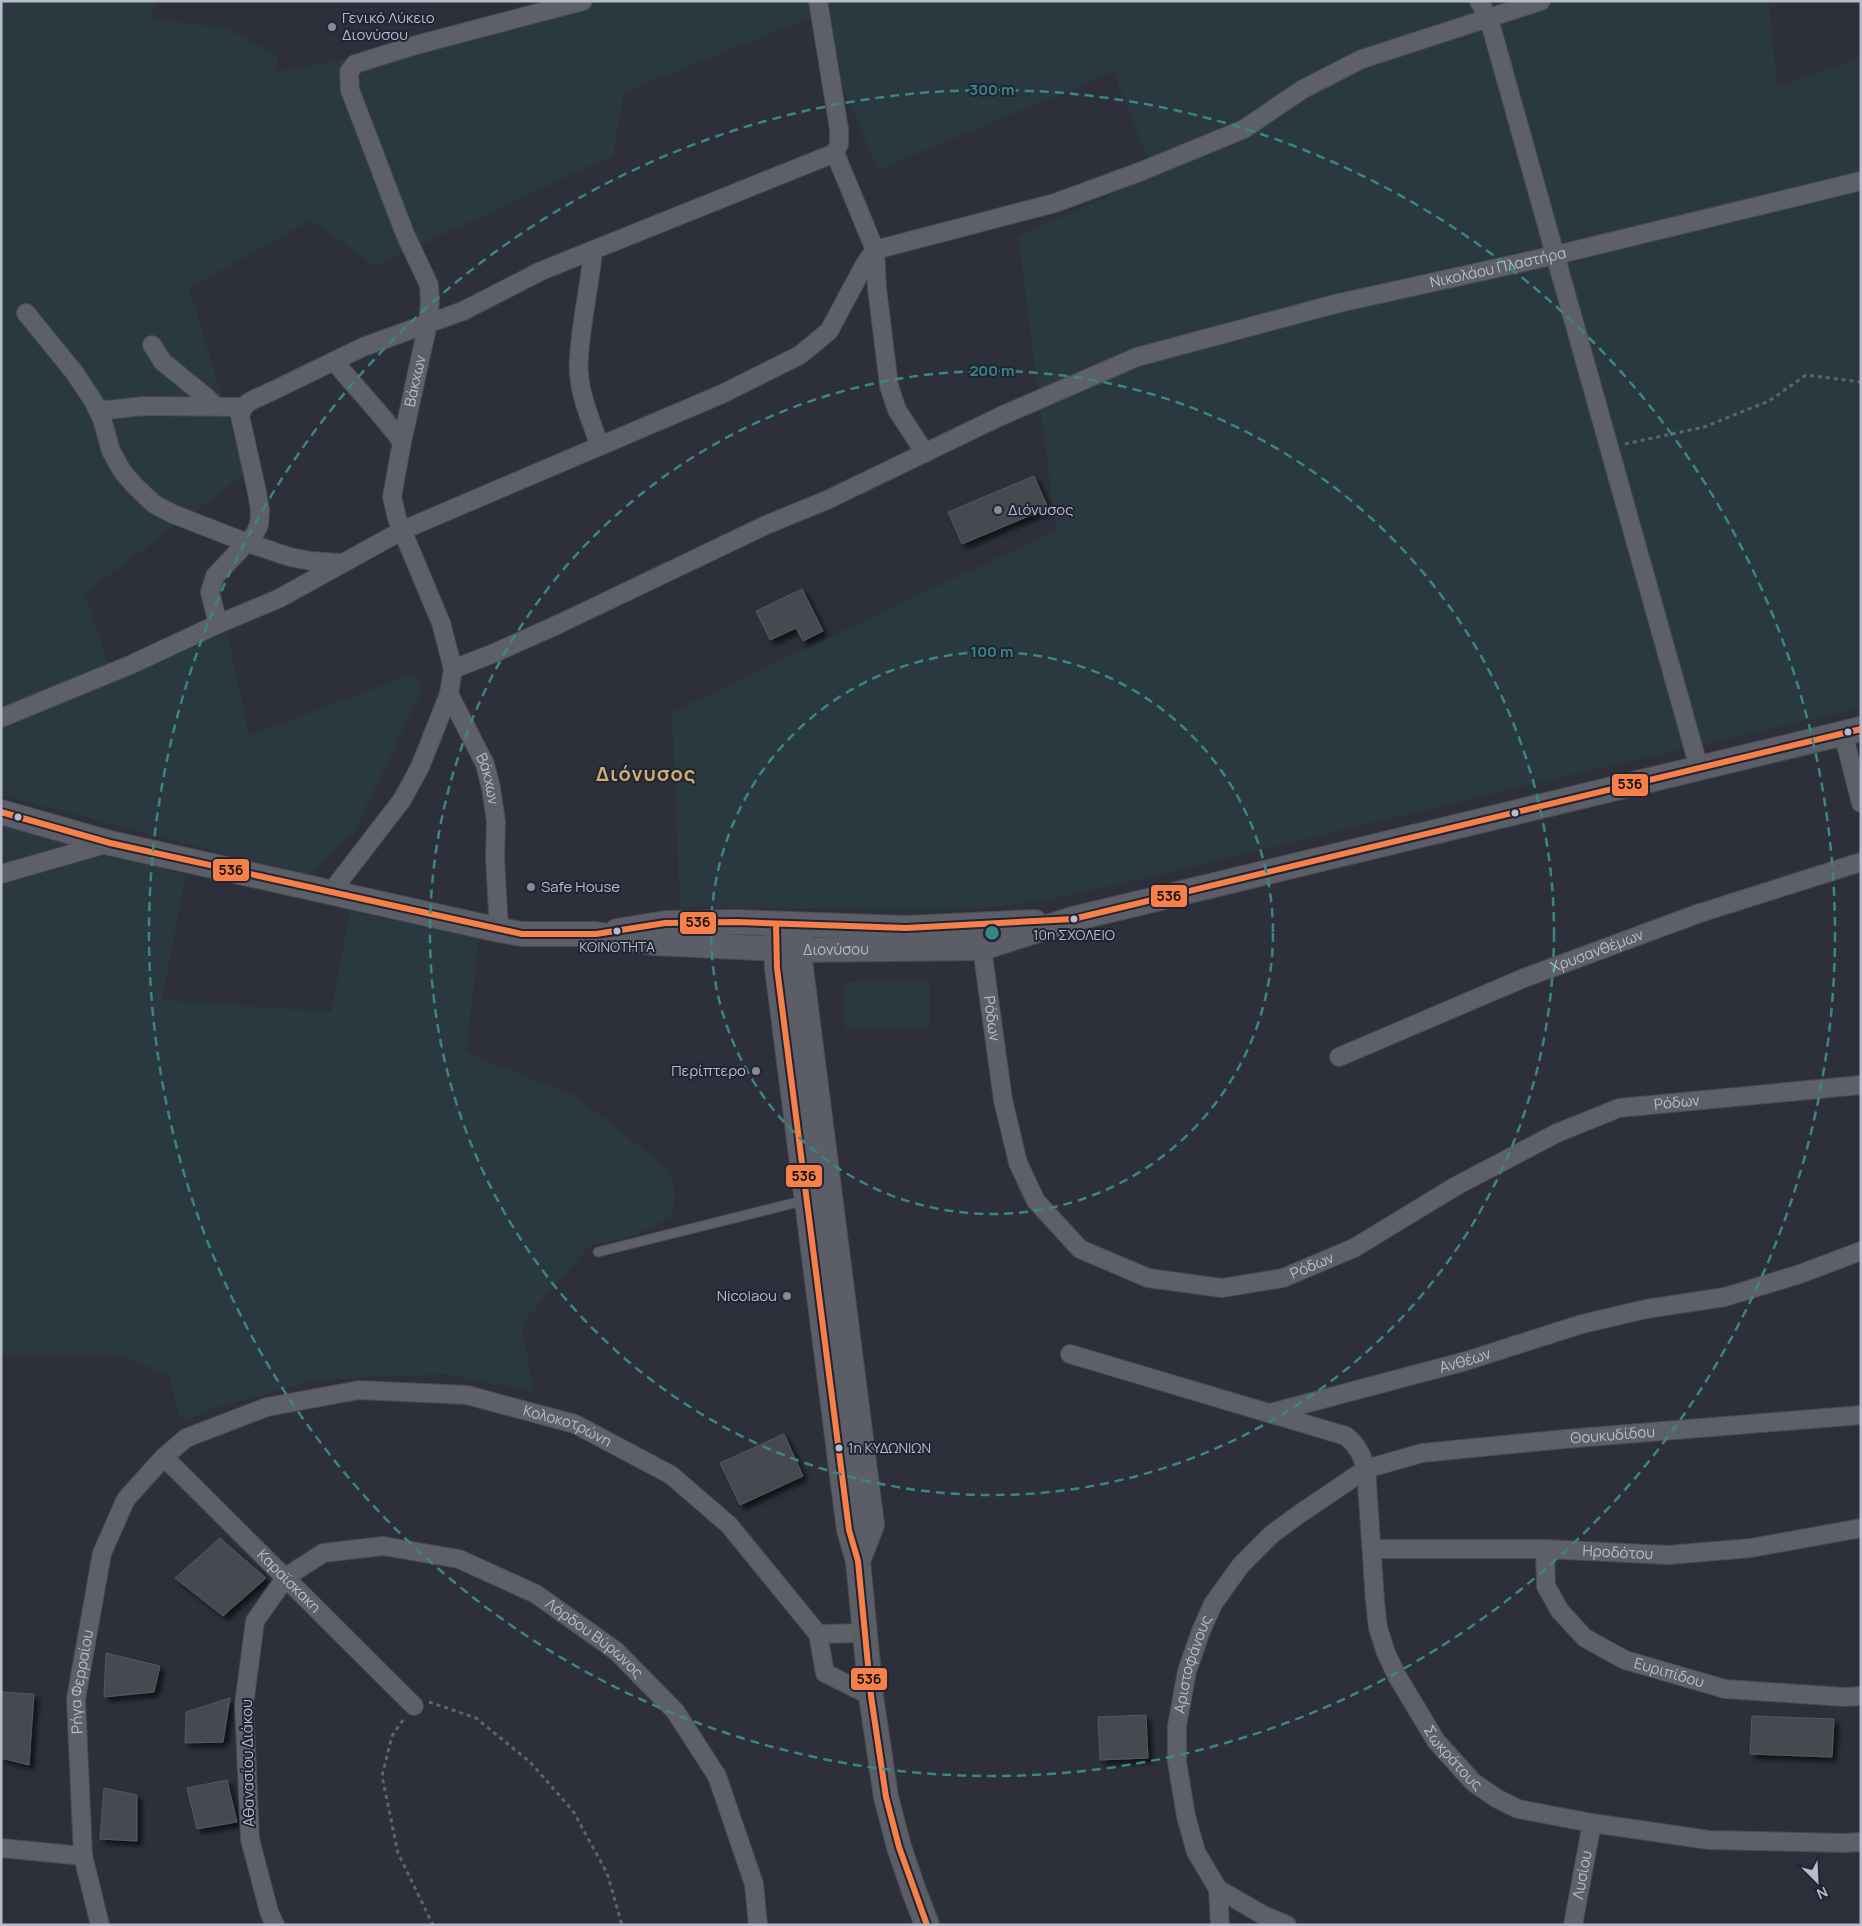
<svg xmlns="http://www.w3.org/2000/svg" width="1862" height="1926" viewBox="0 0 1862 1926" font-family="Manrope,sans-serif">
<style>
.green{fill:#2a3940}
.building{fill:#464851;stroke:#555861;filter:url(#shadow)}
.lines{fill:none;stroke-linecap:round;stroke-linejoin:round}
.lane-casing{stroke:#494b53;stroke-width:11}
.street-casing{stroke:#494b53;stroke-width:20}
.secondary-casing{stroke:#494b53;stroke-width:26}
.path{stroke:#60636c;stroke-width:3;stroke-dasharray:4 4;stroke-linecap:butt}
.lane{stroke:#5d6068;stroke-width:9}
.street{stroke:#5d6068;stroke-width:18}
.secondary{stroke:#5b5d67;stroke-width:24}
.bus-1-casing{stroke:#202435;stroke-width:10}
.bus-1{stroke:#f78048;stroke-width:6}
.ring{fill:none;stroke:#398785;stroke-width:2.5;stroke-dasharray:9 6}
.poi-dot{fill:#878a98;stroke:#202435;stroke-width:2}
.bus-dot{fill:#b8bbca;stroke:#202435;stroke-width:2}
.labels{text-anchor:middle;stroke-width:4;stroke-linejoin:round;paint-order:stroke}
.bus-label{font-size:14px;fill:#b8bbca;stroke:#202435}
.poi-label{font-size:15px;fill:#b8bbca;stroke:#202435;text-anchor:start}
.street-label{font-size:15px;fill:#b8bbca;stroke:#202435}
.district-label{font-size:20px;font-weight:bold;letter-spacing:1px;fill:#d1ac6c;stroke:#202435}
.centre{fill:#398785;stroke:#202435;stroke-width:2.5}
.ring-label{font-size:15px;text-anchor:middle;font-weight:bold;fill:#398785;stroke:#202435;stroke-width:4;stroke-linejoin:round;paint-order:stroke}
.line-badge{stroke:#202435;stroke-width:2}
.pale-badge-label{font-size:14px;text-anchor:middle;font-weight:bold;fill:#111}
</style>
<defs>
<filter id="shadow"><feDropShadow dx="4.5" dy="4.5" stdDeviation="2.5" flood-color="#0009"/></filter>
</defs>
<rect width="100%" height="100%" fill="#2d303a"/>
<path class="green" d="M1 1H159L149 18 227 28 279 57 275 72 377 53 563 1H1769L1777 87 1857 59 1861 71V708L1540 782 1154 876 1051 899 984 908 943 910 680 907 672 712 1056 530 1018 236 1155 175 1113 72 878 170 813 17 624 92 613 155 375 266 311 220 189 288 245 474 84 593 109 664 116 679 227 631 249 736 415 673 423 689 352 835 306 875 1 795Z
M1 824 186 875 162 1000 331 1012 350 911 479 939 466 1053 573 1095 628 1137 669 1171 675 1193 672 1216 634 1236 589 1246 521 1325 534 1391 445 1374 313 1380 199 1413 188 1422 179 1415 169 1376 123 1356 1 1354Z
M929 980 930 1028 845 1029 844 982Z"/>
<path class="building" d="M1034 476 1048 508 962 544 948 512Z
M802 589 823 631 803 641 796 628 770 640 756 611Z
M784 1434 803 1476 740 1505 720 1463Z
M220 1538 266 1578 223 1616 175 1578Z
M106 1653 160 1666 154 1692 104 1697Z
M1 1692 34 1694 29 1765 1 1758Z
M230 1698 223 1742 185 1743 186 1712Z
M1146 1715 1148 1758 1100 1760 1098 1717Z
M1752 1716 1834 1719 1832 1757 1750 1754Z
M227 1780 237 1822 197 1829 187 1788Z
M104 1788 137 1795V1841L100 1839Z"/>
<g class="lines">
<defs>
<path id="lane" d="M598 1252 806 1200"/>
<g id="street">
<path d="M818 1 839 129V144L835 153 875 250 877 288 889 386 897 410 925 453"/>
<path d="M1479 1 1489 19 1699 768"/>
<path d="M593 250C590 286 581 321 579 357 576 388 590 418 600 446"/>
<path d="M26 313 74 372 94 402 102 419 111 451 122 471 134 485 154 504 173 514 245 542 290 557 311 561 341 563"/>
<path d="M152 345 163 362 205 396 215 406"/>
<path d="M334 361C356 388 381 413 402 442"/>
<path d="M97 409 107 410 144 406 242 407"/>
<path d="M218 624 210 592 215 576 254 535 259 525 260 510 257 492 240 416C244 402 252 400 264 395L363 347 463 311 541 271 835 153"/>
<path id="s1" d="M453 669 492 654 559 624 766 525 827 500 1001 416 1137 357 1339 303 1556 255 1861 181"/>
<path id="s2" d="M449 694 485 764 491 788 496 822 495 858 499 930"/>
<path d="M1 718 130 665 218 624 278 599 403 530 722 394 800 355 829 331 865 264 875 250 1055 203 1142 171 1244 129 1303 89 1362 59 1541 1"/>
<path d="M1843 733 1861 803"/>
<path d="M1 874 109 843"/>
<path id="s3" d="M331 892 402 800 420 767 449 694 453 669 441 623 397 518 392 497 402 442 428 323 430 301 429 285 405 234 350 90 349 72 355 64 416 45 583 1"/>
<path id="s4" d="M978 938 982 948 1003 1100 1018 1163 1036 1201 1080 1249 1148 1278 1222 1288 1283 1278 1354 1248 1456 1186 1557 1133 1619 1108 1861 1085"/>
<path id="s5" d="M1339 1057 1524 978 1697 914 1861 862"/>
<path id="s6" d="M1070 1354 1346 1436C1358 1446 1362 1455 1366 1469L1375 1601 1378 1628 1386 1653 1397 1676 1436 1741 1473 1782 1496 1798 1518 1809 1592 1823 1709 1840 1843 1843 1861 1842"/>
<path id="s7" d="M1270 1413 1466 1361 1582 1324 1646 1309 1725 1297 1800 1274 1861 1251"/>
<path id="s8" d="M164 1457 414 1706"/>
<path id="s9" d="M1372 1549H1545L1668 1555 1751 1548 1861 1528"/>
<path id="s10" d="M1545 1549 1546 1586 1560 1611 1585 1638 1625 1660 1725 1689 1844 1697 1861 1696"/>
<path d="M818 1634 864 1633"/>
<path d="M1 1848 83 1856"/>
<path d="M1218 1889 1263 1915 1287 1925"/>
<path id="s11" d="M100 1925 83 1856 76 1699 102 1553 126 1499 164 1457 186 1438 267 1407 359 1390 467 1395 575 1424 671 1475 729 1525 818 1634 825 1673 871 1696"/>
<path id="s12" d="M275 1925 269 1912 250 1839 244 1705 255 1621 286 1577 323 1553 383 1546 459 1559 536 1594 616 1651 675 1711 717 1776 754 1884 758 1925"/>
<path id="s13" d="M1220 1925 1218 1889 1196 1852 1186 1816 1177 1762V1726L1187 1671 1201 1631 1213 1604 1241 1565 1272 1534 1298 1515 1366 1469 1422 1453 1565 1439 1861 1415"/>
<path id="s14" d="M1573 1925 1592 1823"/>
</g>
<g id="secondary">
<path id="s15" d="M1 812 110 843 499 930 522 934H596L654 943 799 950 982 948 1073 919 1861 729"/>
<path d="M776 924 777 968 849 1530 858 1561 871 1696 886 1797 899 1847 914 1891 927 1925"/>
<path d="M800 925 799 950 802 976 872 1525 858 1561"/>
<path d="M617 931 665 923 737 922 906 928 1035 922"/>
</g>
</defs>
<use href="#lane" class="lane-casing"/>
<use href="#street" class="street-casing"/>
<use href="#secondary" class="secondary-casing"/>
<path class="path" d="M1625 444 1704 427 1769 401 1806 375 1861 382
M429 1702 476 1718 530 1762 573 1811 607 1873 622 1925
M403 1720 392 1736 382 1776 398 1853 433 1925"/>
<use href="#lane" class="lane"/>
<use href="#street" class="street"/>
<use href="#secondary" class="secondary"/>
<defs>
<path id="bus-1" d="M1 812 110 843 522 934H596L665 923 737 922 906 928 1073 919 1861 729
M776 924 777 968 849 1530 858 1561 871 1696 886 1797 899 1847 927 1925"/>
</defs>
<use href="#bus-1" class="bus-1-casing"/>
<use href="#bus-1" class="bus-1"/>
</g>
<g class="ring">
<circle cx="992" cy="933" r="281"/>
<circle cx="992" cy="933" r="562"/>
<circle cx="992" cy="933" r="843"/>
</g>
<g class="poi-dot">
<circle cx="332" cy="27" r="5"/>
<circle cx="998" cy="510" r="5"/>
<circle cx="531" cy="887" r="5"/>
<circle cx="756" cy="1071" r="5"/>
<circle cx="787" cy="1296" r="5"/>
</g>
<g class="bus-dot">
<circle cx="1848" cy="732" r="4.5"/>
<circle cx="1515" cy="813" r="4.5"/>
<circle cx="18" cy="817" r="4.5"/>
<circle cx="1074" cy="919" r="4.5"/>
<circle cx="617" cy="931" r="4.5"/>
<circle cx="839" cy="1448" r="4.5"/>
</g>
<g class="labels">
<g class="bus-label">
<text x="1074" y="940">10η ΣΧΟΛΕΙΟ</text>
<text x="617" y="952">ΚΟΙΝΟΤΗΤΑ</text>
<text x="848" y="1453" text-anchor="start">1η ΚΥΔΩΝΙΩΝ</text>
</g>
<g class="poi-label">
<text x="342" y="23">Γενικό Λύκειο<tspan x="342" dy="17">Διονύσου</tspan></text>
<text x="1008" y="515">Διόνυσος</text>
<text x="541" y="892">Safe House</text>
<text x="746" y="1076" text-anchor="end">Περίπτερο</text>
<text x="777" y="1301" text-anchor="end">Nicolaou</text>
</g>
<g class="street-label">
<text dy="5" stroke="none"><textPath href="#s1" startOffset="1124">Νικολάου Πλαστήρα</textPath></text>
<text dy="5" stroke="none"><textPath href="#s3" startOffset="559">Βάκχων</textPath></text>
<text dy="5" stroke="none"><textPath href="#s2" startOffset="94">Βάκχων</textPath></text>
<text dy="5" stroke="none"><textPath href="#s15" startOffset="850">Διονύσου</textPath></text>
<text dy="5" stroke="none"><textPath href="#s5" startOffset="279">Χρυσανθέμων</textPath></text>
<text dy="5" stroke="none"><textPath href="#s4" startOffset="82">Ρόδων</textPath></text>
<text dy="5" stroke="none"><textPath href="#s4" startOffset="982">Ρόδων</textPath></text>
<text dy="5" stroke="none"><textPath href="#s4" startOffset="578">Ρόδων</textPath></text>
<text dy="5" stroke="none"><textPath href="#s7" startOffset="202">Ανθέων</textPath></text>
<text dy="5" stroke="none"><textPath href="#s11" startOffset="915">Κολοκοτρώνη</textPath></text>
<text dy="5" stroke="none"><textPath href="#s13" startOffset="791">Θουκυδίδου</textPath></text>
<text dy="5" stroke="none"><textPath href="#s9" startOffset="246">Ηροδότου</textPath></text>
<text dy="5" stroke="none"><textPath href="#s8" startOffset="176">Καραϊσκακη</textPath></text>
<text dy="5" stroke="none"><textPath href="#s12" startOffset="702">Λόρδου Βύρωνος</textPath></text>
<text dy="5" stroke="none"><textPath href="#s13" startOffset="271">Αριστοφάνους</textPath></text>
<text dy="5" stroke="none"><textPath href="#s10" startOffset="194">Ευριπίδου</textPath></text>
<text dy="5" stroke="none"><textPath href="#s11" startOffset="246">Ρήγα Φερραίου</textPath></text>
<text dy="5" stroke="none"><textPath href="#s6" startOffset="638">Σωκράτους</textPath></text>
<text transform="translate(248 1763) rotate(-91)" y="5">Αθανασίου Διάκου</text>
<text dy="5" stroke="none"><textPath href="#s14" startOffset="51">Λυσίου</textPath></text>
</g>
<g class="district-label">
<text x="646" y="781">Διόνυσος</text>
</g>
</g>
<circle cx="992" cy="933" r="8" class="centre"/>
<g class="ring-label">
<text x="992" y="95">300 m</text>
<text x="992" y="376">200 m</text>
<text x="992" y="657">100 m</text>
</g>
<g class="line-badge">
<rect x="1611" y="773" width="38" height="24" rx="5" fill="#f78048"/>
<rect x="212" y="858" width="38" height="24" rx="5" fill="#f78048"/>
<rect x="1150" y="884" width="38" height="24" rx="5" fill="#f78048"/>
<rect x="679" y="911" width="38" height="24" rx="5" fill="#f78048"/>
<rect x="785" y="1164" width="38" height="24" rx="5" fill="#f78048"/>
<rect x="850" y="1667" width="38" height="24" rx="5" fill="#f78048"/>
</g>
<g class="pale-badge-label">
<text x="1630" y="789">536</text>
<text x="231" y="875">536</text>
<text x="1169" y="901">536</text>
<text x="698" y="927">536</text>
<text x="804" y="1181">536</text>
<text x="869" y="1684">536</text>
</g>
<rect width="1862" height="1926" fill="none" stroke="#b8bbca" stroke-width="5"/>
<g transform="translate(1817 1881) rotate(156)" stroke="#202435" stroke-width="4" paint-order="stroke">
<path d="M0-4L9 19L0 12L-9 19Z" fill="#b8bbca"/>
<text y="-8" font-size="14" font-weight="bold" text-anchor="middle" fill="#b8bbca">N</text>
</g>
</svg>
